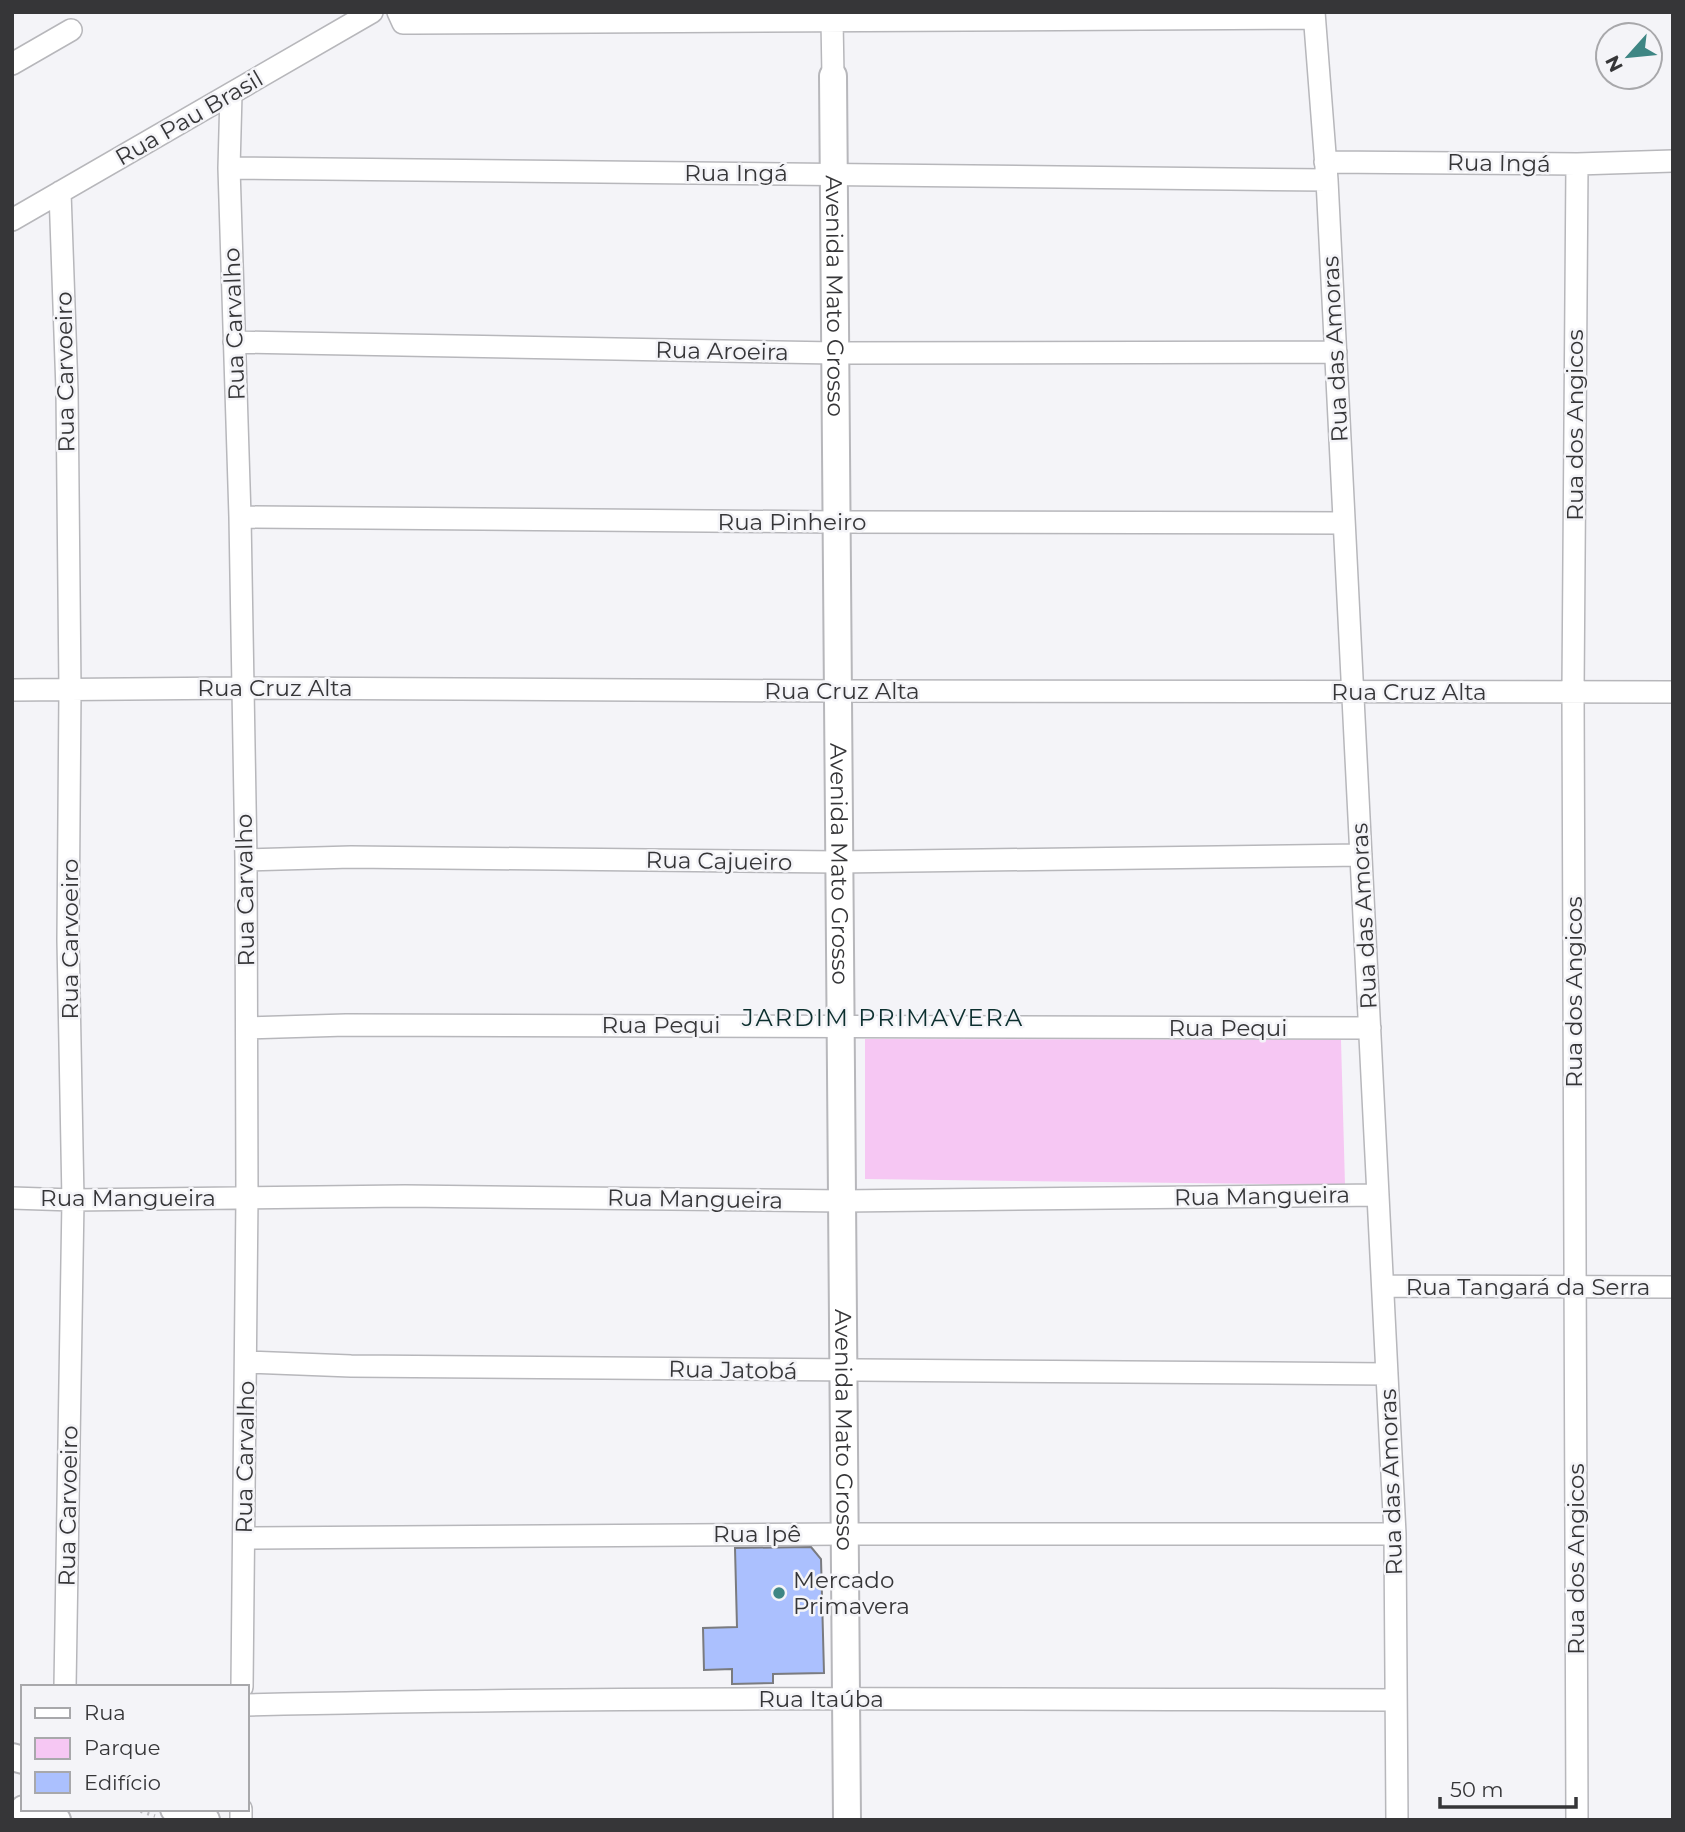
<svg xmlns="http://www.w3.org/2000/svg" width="1685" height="1832" viewBox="0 0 1685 1832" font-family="Montserrat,sans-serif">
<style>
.green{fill:#f6c7f3}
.building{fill:#abc0fe;stroke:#7a7b7f;stroke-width:2}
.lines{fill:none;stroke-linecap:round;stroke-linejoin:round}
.minor-casing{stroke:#b7b7bb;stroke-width:24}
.tertiary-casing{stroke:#b7b7bb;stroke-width:30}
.path{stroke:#bababe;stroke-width:3.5;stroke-dasharray:2 5;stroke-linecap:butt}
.minor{stroke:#fff;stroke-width:21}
.tertiary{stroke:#fff;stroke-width:26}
.poi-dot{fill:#3e8684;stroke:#f4f4f8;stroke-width:2.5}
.labels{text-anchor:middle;stroke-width:5;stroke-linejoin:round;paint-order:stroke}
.street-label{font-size:23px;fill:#363638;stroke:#f4f4f8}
.poi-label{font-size:23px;fill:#363638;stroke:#f4f4f8;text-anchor:start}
.neighbourhood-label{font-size:24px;letter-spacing:2px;fill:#0d302f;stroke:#f4f4f8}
</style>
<rect width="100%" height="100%" fill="#f4f4f8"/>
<path class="green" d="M865 1039 1341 1040 1345 1185 865 1179Z"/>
<path class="building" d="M811 1547 821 1559 824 1673 773 1674V1683L732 1684V1669L704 1670 703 1628 737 1627 735 1548Z"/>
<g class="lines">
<defs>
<path id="minor" d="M398 12 403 23H414L1314 18
M1314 12 1327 180 1395 1534 1397 1820
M832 20 833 76
M12 64 71 30
M231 94 229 168 240 517 246 860 247 1197 242 1687
M1325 162 1577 164 1673 161
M229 168 1327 180
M60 192 67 390 70 690 68 940 73 1200 65 1687
M12 220 372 12
M234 342 835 353 1336 352
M240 517 837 522 1344 523
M12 690 242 688 838 691 1673 692
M246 860 351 857 839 862 1361 855
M247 1028 346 1025 1370 1028
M12 1198 73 1200 405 1196 842 1201 1378 1195
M1383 1286 1673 1287
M246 1362 351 1366 1387 1374
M245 1538 845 1534H1395
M247 1705C630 1696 1013 1699 1396 1700
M241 1820V1809
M1577 1820 1573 691 1577 164"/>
<g id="tertiary">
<path id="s1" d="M833 76 847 1820"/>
<path d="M12 1757 23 1760"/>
<path d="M24 1809 57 1820"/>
<path d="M174 1809 206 1820"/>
</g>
</defs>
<use href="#minor" class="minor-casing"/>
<use href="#tertiary" class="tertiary-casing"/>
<path class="path" d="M134 1809 155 1816"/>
<use href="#minor" class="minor"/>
<use href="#tertiary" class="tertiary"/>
</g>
<circle class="poi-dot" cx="779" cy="1593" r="7"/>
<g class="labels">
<g class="street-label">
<text transform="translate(189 118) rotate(-30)" y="8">Rua Pau Brasil</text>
<text transform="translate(1499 163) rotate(1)" y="8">Rua Ingá</text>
<text x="736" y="181">Rua Ingá</text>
<text dy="8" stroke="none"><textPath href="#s1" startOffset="220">Avenida Mato Grosso</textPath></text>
<text transform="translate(234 324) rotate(-92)" y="8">Rua Carvalho</text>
<text transform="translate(1335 349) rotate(-93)" y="8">Rua das Amoras</text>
<text transform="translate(722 351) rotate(1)" y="8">Rua Aroeira</text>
<text transform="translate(65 372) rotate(-91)" y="8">Rua Carvoeiro</text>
<text transform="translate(1575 425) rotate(-90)" y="8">Rua dos Angicos</text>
<text x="792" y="530">Rua Pinheiro</text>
<text x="275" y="696">Rua Cruz Alta</text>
<text x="842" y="699">Rua Cruz Alta</text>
<text x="1409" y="700">Rua Cruz Alta</text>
<text transform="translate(719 861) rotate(1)" y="8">Rua Cajueiro</text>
<text dy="8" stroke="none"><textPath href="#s1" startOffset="788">Avenida Mato Grosso</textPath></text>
<text transform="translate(245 890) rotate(-91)" y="8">Rua Carvalho</text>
<text transform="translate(1364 916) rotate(-93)" y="8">Rua das Amoras</text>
<text transform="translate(70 939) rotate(-90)" y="8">Rua Carvoeiro</text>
<text transform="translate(1574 992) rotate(-90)" y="8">Rua dos Angicos</text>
<text x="661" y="1033">Rua Pequi</text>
<text x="1228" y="1036">Rua Pequi</text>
<text transform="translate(1262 1196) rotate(-1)" y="8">Rua Mangueira</text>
<text x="128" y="1206">Rua Mangueira</text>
<text transform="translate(695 1199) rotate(1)" y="8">Rua Mangueira</text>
<text x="1528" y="1295">Rua Tangará da Serra</text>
<text transform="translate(733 1370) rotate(1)" y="8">Rua Jatobá</text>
<text dy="8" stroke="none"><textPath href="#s1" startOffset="1354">Avenida Mato Grosso</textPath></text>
<text transform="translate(245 1457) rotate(-89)" y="8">Rua Carvalho</text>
<text transform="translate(1391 1482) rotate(-92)" y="8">Rua das Amoras</text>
<text transform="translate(68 1506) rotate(-89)" y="8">Rua Carvoeiro</text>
<text x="757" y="1542">Rua Ipê</text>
<text transform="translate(1576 1559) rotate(-90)" y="8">Rua dos Angicos</text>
<text x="821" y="1707">Rua Itaúba</text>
</g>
<g class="poi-label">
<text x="793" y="1588">Mercado<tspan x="793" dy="26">Primavera</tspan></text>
</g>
<g class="neighbourhood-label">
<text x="883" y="1026">JARDIM PRIMAVERA</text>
</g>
</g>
<rect width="1685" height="1832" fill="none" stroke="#363638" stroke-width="28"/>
<rect x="21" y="1685" width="228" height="126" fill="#f4f4f8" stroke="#a8a8ab" stroke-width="2"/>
<rect x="35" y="1708" width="35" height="10" fill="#ffffff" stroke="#a8a8ab" stroke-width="2"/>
<text x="84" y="1720" font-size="21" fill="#363638">Rua</text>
<rect x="35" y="1738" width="35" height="21" fill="#f6c7f3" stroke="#a8a8ab" stroke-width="2"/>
<text x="84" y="1755" font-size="21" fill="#363638">Parque</text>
<rect x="35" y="1772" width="35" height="21" fill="#abc0fe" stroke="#a8a8ab" stroke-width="2"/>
<text x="84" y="1790" font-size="21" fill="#363638">Edifício</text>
<g transform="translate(1629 56) rotate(243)"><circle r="33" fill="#f4f4f8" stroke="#a8a8ab" stroke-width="2"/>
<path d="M0-5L12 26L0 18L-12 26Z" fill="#3e8684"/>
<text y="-10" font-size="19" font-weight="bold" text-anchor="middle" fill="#363638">N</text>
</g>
<path d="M1440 1797v10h136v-10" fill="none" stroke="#363638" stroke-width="3.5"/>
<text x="1450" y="1797" font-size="21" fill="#363638" stroke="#f4f4f8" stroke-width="5" paint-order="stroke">50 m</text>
</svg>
